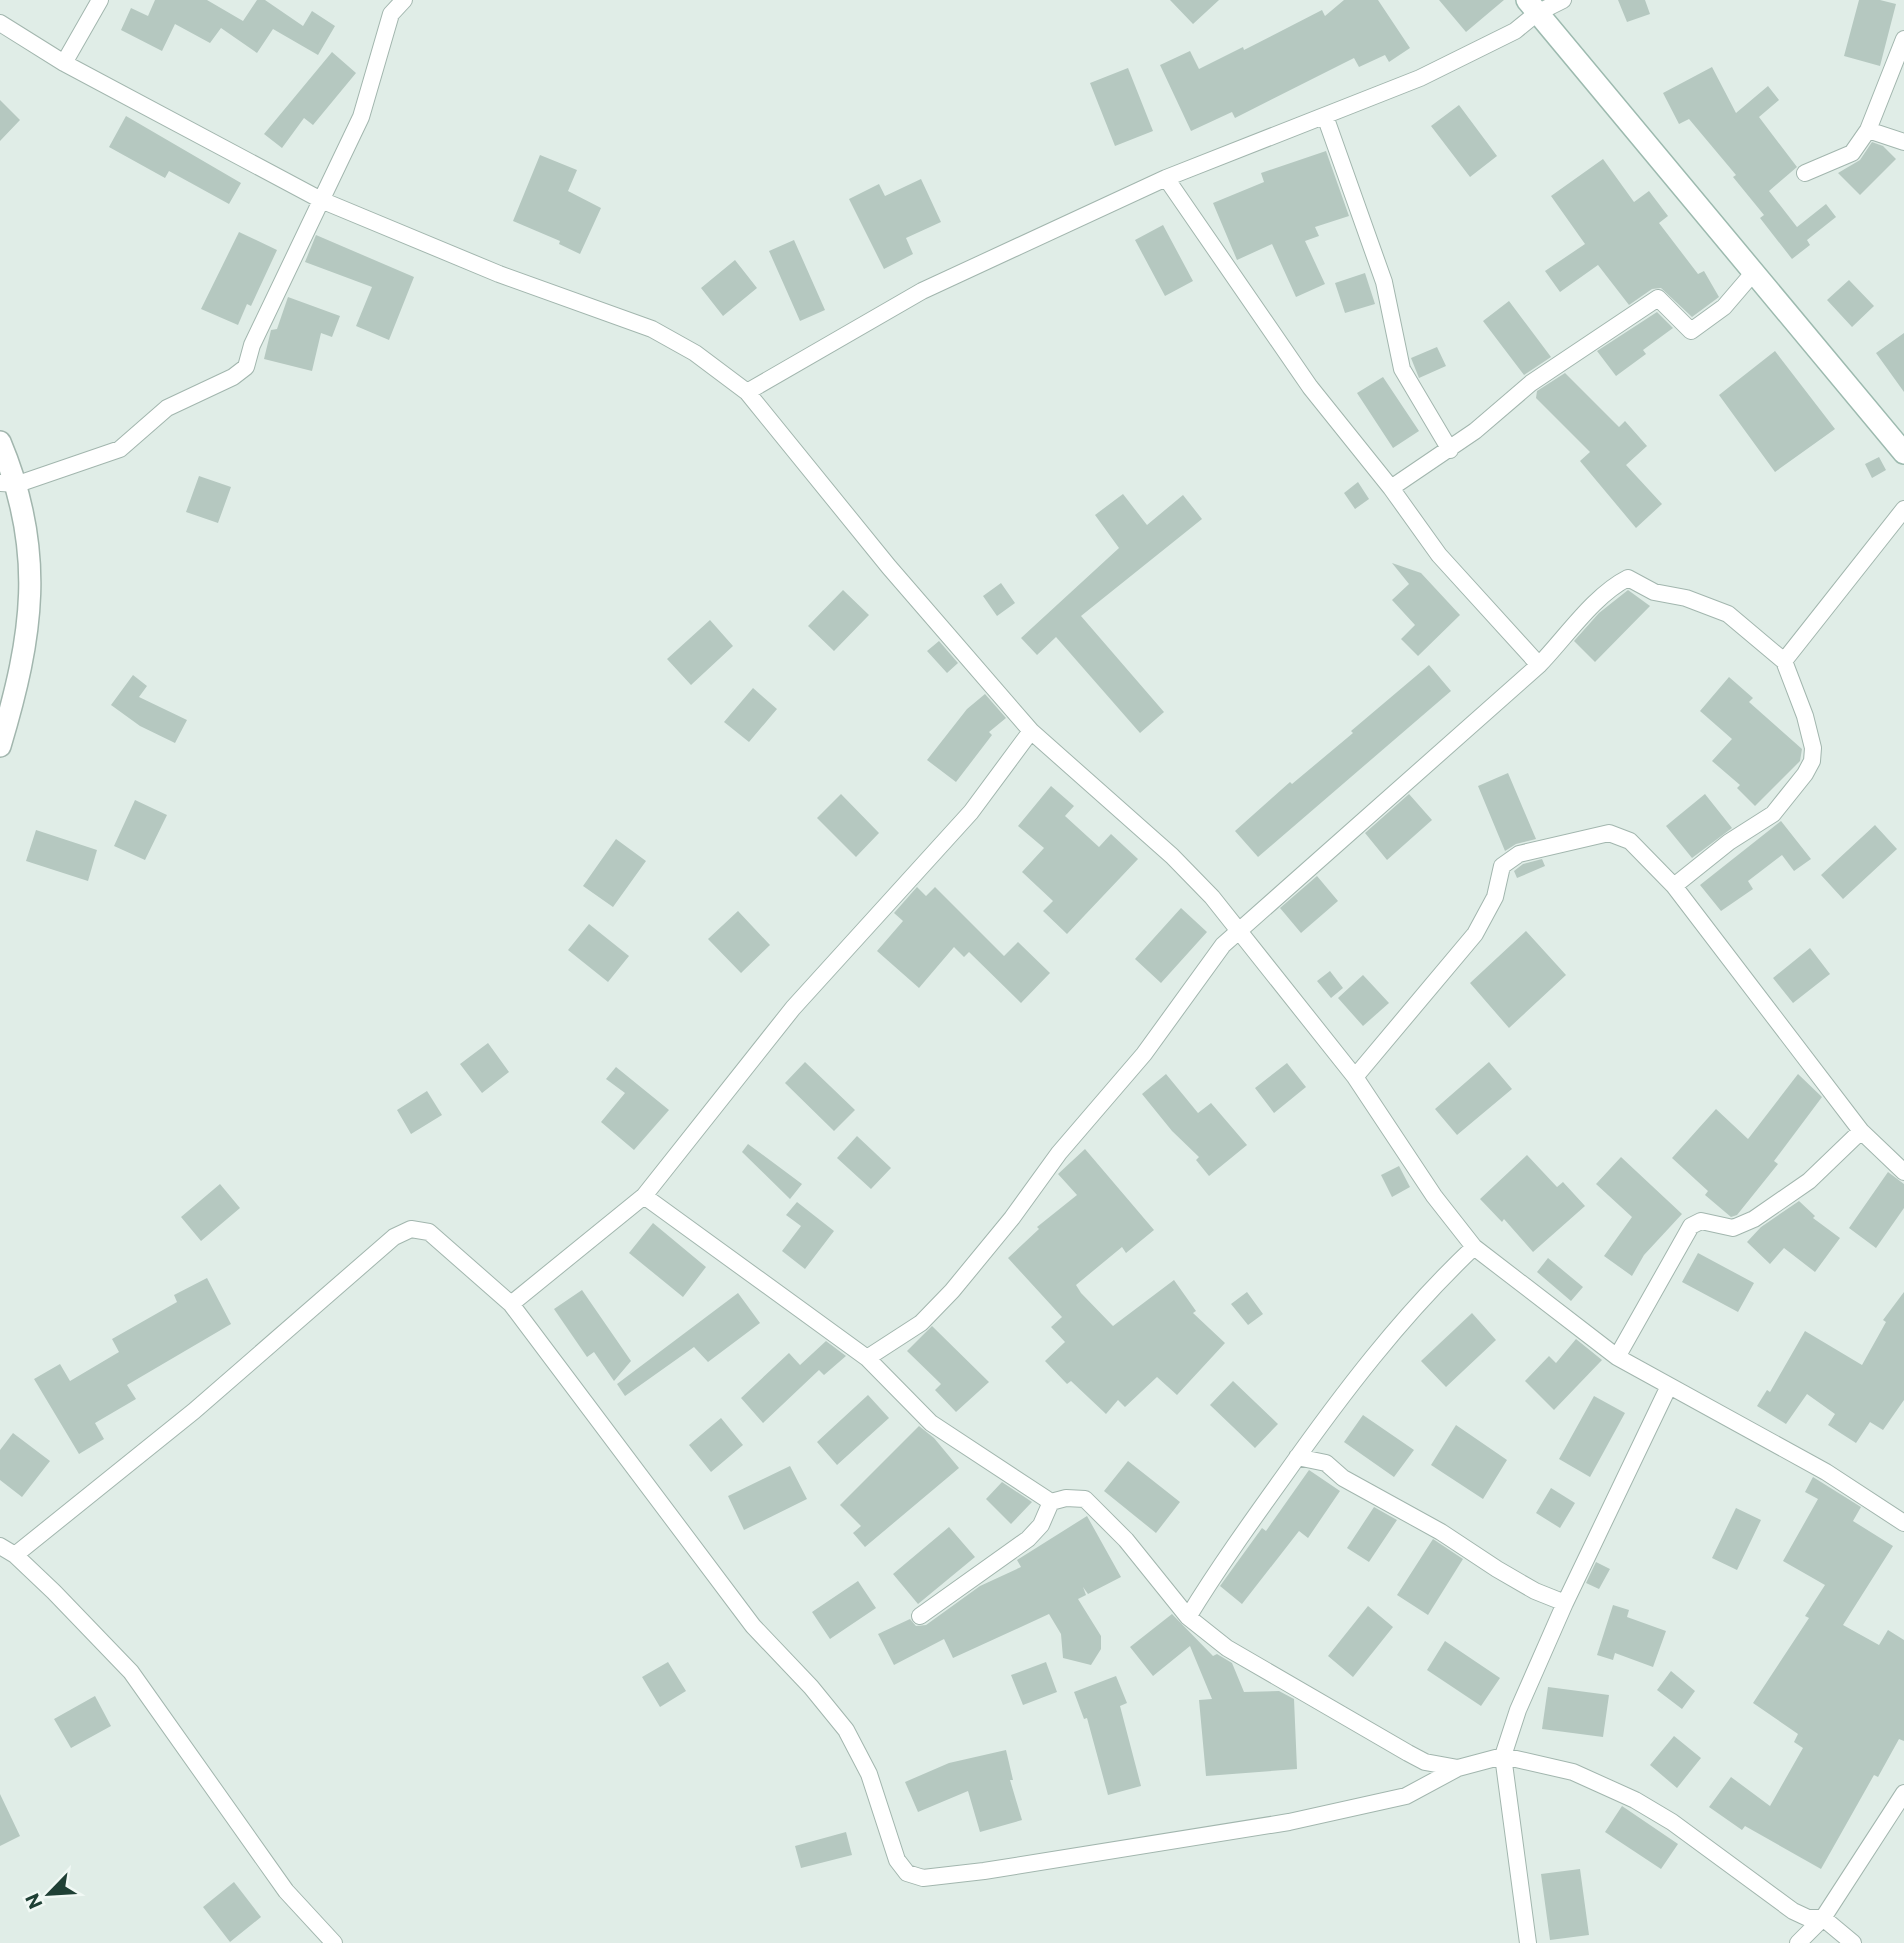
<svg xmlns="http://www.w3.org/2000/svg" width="1904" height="1943" viewBox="0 0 1904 1943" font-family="Commissioner,sans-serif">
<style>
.building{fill:#b5c8c0}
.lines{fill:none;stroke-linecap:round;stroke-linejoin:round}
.minor-casing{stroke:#a2b6ae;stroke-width:18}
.tertiary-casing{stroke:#a2b6ae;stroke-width:24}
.secondary-casing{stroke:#9dbaaf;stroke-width:24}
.minor{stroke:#fff;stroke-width:16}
.tertiary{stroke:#fff;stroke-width:21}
.secondary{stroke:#fff;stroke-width:21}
</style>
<rect width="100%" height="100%" fill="#e0ede7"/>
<path class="building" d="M155 0H207L243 21 257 0H265L303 26 312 11 335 26 318 55 273 29 257 53 221 28 210 43 175 24 162 51 121 30 131 8 148 16Z
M1170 0H1219L1193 24Z
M1344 0H1378L1410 48 1389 62 1385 55 1359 67 1354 58 1235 118 1232 112 1191 131 1160 65 1190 51 1199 69 1243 47 1244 50 1322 10 1325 16Z
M1439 0H1504L1466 32Z
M1618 0H1645L1650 14 1627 22Z
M1859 0H1880L1896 4 1880 66 1844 56Z
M332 52 356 73 313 125 304 118 282 148 264 134Z
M1712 67 1736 113 1768 86 1779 100 1759 117 1797 167 1769 191 1797 227 1826 204 1836 217 1807 240 1810 245 1792 259 1760 218 1764 215 1733 177 1736 175 1689 119 1679 124 1663 93Z
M1128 68 1153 131 1115 146 1090 83Z
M0 100 20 120 0 141Z
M1459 105 1497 156 1470 177 1431 126Z
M126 116 241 183 229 204 169 171 165 178 109 147Z
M1872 142 1883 146 1896 159 1860 195 1838 173 1860 160Z
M1326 151 1349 216 1315 227 1319 236 1305 241 1325 284 1296 297 1272 244 1237 260 1213 203 1264 182 1261 173Z
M540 155 577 170 568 191 601 208 580 254 559 244 560 241 513 221Z
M1603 159 1634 202 1649 191 1668 216 1659 223 1698 274 1704 271 1719 297 1692 317 1661 288 1652 289 1629 305 1598 265 1560 292 1545 271 1585 244 1551 196Z
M921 179 941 222 906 238 913 254 884 269 849 199 879 184 885 196Z
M1163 225 1193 281 1165 296 1135 240Z
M239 232 277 250 251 306 247 304 238 325 201 309Z
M316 235 414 277 389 340 356 326 372 287 305 262Z
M794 240 825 310 800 321 769 251Z
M735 260 757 288 723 316 701 288Z
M1365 273 1375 304 1345 313 1335 283Z
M1849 280 1874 306 1852 327 1827 300Z
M288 297 340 316 332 337 321 333 312 371 264 359 271 330 277 329Z
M1509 301 1551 357 1524 375 1483 321Z
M1657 312 1673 328 1643 350 1646 354 1616 376 1597 351Z
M1904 333V392L1876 353Z
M1437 347 1446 366 1419 378 1411 358Z
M1775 351 1835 429 1775 472 1719 395Z
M1565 373 1619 427 1625 421 1647 446 1626 465 1662 504 1636 528 1580 461 1590 452 1536 398 1537 391Z
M1383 377 1419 431 1393 448 1357 393Z
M1879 457 1886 470 1872 478 1865 464Z
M199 476 231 487 218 523 186 512Z
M1358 482 1369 499 1355 509 1344 493Z
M1123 494 1147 525 1183 495 1202 519 1081 616 1164 712 1140 733 1056 637 1037 655 1021 638 1119 548 1095 515Z
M1392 563 1421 573 1460 615 1418 656 1401 639 1415 625 1392 600 1409 584Z
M1001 583 1015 603 997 616 983 596Z
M843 590 869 615 834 651 808 626Z
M1628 590 1650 606 1595 662 1574 641 1599 613Z
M710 620 733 646 691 685 667 659Z
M939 641 958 663 947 673 927 651Z
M1429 665 1451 691 1258 857 1235 831 1290 782 1292 784 1353 733 1351 731Z
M133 675 147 686 139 697 187 720 175 743 140 726 111 705Z
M1729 677 1753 698 1749 702 1802 749 1800 761 1755 806 1737 788 1740 785 1712 761 1732 739 1700 711Z
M753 688 777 709 749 742 724 722Z
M985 694 1006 718 989 732 992 735 956 782 927 760 967 709Z
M1508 773 1536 839 1516 844 1505 851 1478 786Z
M1051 786 1074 806 1065 816 1099 847 1111 834 1138 859 1067 934 1043 911 1053 901 1022 872 1044 848 1018 826Z
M841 794 879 833 856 857 817 818Z
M1409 794 1432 820 1387 860 1365 833Z
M1705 794 1732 828 1692 858 1666 826Z
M135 800 167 815 145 860 114 846Z
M1781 821 1811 859 1794 871 1782 855 1748 881 1753 889 1721 911 1700 885Z
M1875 825 1897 849 1843 899 1821 875Z
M36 830 97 850 88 881 26 861Z
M616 839 646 861 613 907 583 886Z
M1542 859 1545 866 1517 878 1514 871 1523 864Z
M1317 876 1338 901 1301 933 1280 908Z
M917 887 926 896 935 887 1004 956 1018 942 1050 973 1021 1003 969 952 964 957 954 947 919 988 877 951 903 921 894 913Z
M1181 908 1207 932 1161 983 1135 959Z
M738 911 770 945 741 973 708 939Z
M589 924 629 956 608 982 568 950Z
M1526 931 1566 975 1509 1028 1470 983Z
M1810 948 1830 974 1793 1003 1773 978Z
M1330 971 1343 988 1331 998 1317 981Z
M1363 975 1389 1003 1363 1026 1338 998Z
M488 1043 509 1072 482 1093 460 1064Z
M805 1062 855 1110 834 1131 785 1083Z
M1489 1062 1512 1089 1457 1135 1435 1109Z
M1287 1063 1306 1087 1274 1113 1255 1088Z
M616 1067 669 1110 634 1150 601 1122 625 1093 606 1079Z
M1166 1074 1198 1113 1211 1103 1247 1145 1209 1176 1196 1160 1199 1157 1172 1131 1142 1094Z
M1798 1074 1822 1097 1774 1161 1778 1164 1737 1215 1731 1217 1705 1195 1708 1191 1672 1158 1716 1109 1748 1139Z
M427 1091 442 1115 411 1134 397 1110Z
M857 1136 891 1168 871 1189 837 1158Z
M748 1144 802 1184 790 1199 742 1152Z
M1085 1149 1154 1230 1126 1253 1122 1247 1076 1285 1081 1293 1113 1326 1174 1280 1196 1311 1193 1313 1225 1343 1177 1395 1157 1377 1125 1407 1118 1400 1106 1414 1071 1381 1067 1384 1045 1361 1065 1342 1051 1327 1062 1317 1008 1258 1039 1229 1037 1227 1077 1195 1058 1174Z
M1527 1155 1557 1187 1563 1182 1585 1206 1533 1252 1504 1219 1502 1222 1480 1199Z
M1621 1157 1682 1214 1644 1255 1632 1276 1604 1256 1632 1217 1596 1184Z
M1399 1166 1410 1187 1392 1197 1381 1175Z
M1888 1172 1904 1184V1208L1876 1248 1849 1228Z
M220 1184 240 1208 201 1241 181 1217Z
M1799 1201 1815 1216 1813 1218 1840 1238 1815 1272 1784 1248 1770 1264 1747 1242 1761 1227Z
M797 1202 834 1231 805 1269 782 1251 801 1226 786 1215Z
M653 1223 706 1267 683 1297 629 1253Z
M1698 1253 1754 1283 1738 1312 1682 1282Z
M1548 1258 1583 1287 1571 1301 1537 1272Z
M207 1278 231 1324 127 1385 136 1399 95 1423 104 1439 79 1454 34 1379 60 1364 70 1381 119 1352 112 1339 177 1302 174 1295Z
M582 1290 631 1361 614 1381 594 1352 587 1357 554 1309Z
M1247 1292 1263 1314 1248 1325 1231 1304Z
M1904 1292V1400L1883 1430 1870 1422 1856 1443 1828 1425 1835 1414 1807 1394 1786 1424 1757 1406 1767 1390 1770 1392 1805 1331 1862 1365 1886 1322 1883 1320Z
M738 1293 760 1323 708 1362 694 1347 625 1396 617 1384Z
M1472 1313 1496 1340 1446 1387 1421 1361Z
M932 1326 989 1382 956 1412 935 1390 941 1384 907 1351Z
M1576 1339 1602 1360 1554 1410 1525 1381 1549 1356 1556 1363Z
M826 1341 846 1356 824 1375 819 1370 763 1423 741 1398 789 1353 800 1365Z
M1233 1381 1278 1424 1255 1448 1210 1405Z
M868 1395 889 1418 837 1465 817 1442Z
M1594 1396 1625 1413 1590 1477 1559 1459Z
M1363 1415 1414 1450 1394 1477 1344 1442Z
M721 1418 743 1445 711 1472 689 1445Z
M1456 1425 1507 1460 1483 1499 1431 1465Z
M919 1426 934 1438 959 1468 865 1547 853 1533 861 1526 840 1505Z
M13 1433 50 1461 22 1497 0 1480V1450Z
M1128 1461 1180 1502 1156 1533 1104 1491Z
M790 1466 807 1499 744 1530 728 1496Z
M1309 1470 1340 1491 1308 1538 1299 1531 1242 1604 1220 1586 1262 1528 1266 1531Z
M1813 1477 1861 1507 1853 1521 1893 1546 1843 1625 1879 1645 1888 1630 1904 1640V1741L1899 1739 1878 1777 1874 1775 1821 1869 1745 1826 1742 1830 1709 1807 1731 1777 1770 1806 1803 1748 1794 1742 1798 1734 1753 1703 1809 1618 1805 1616 1825 1585 1783 1561 1818 1499 1805 1492Z
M1002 1482 1032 1502 1011 1524 986 1499Z
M1551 1488 1575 1503 1560 1528 1536 1513Z
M1374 1507 1397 1520 1369 1562 1347 1548Z
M1736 1508 1761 1520 1737 1570 1712 1558Z
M1087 1516 1121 1577 1088 1594 1083 1587 1086 1595 1078 1599 1101 1636V1649L1091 1665 1063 1658 1061 1634 1049 1614 953 1658 944 1639 894 1665 878 1634 910 1619 916 1626 926 1625 980 1586 1021 1567 1017 1560Z
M949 1527 975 1557 918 1604 893 1574Z
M1433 1539 1463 1559 1428 1615 1397 1595Z
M1596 1562 1610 1569 1599 1589 1586 1583Z
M858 1581 876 1608 830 1639 812 1612Z
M1613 1605 1629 1610 1627 1617 1666 1631 1653 1667 1615 1653 1613 1660 1597 1655Z
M1368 1606 1393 1627 1353 1677 1328 1656Z
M1172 1614 1213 1656 1217 1654 1232 1663 1244 1692 1279 1691 1294 1699 1297 1769 1206 1776 1199 1700 1212 1699 1190 1646 1153 1676 1130 1647Z
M1445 1641 1500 1678 1481 1706 1427 1670Z
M668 1662 686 1691 660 1707 642 1677Z
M1046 1662 1057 1692 1023 1705 1011 1675Z
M1671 1671 1695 1691 1682 1709 1657 1690Z
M1116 1676 1127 1703 1120 1706 1141 1786 1108 1795 1087 1718 1084 1719 1074 1692Z
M1548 1687 1609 1695 1603 1737 1542 1729Z
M95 1696 111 1726 71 1748 54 1719Z
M1674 1736 1701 1758 1677 1788 1650 1765Z
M1006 1750 1013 1780H1010L1022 1820 980 1832 968 1791 918 1812 905 1782 949 1763Z
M0 1794 20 1836 0 1846Z
M1622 1806 1678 1844 1661 1869 1605 1832Z
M846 1832 852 1855 801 1868 795 1846Z
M1580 1869 1589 1935 1550 1940 1541 1874Z
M234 1882 261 1917 230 1942 203 1907Z"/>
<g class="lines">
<defs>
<path id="minor" d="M0 23 64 63 321 200 499 274 652 329 695 353 747 392 889 567 1031 731 1172 856 1212 897 1355 1077 1434 1196 1474 1247 1617 1357 1826 1472 1904 1523
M64 63 100 0
M1325 116 1384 282 1402 369 1450 450
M1868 130 1904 142
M1805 173 1852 153 1868 130 1904 39
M1166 178 1310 387 1391 488 1439 555 1539 665
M747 392 922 291 1166 178 1420 78 1515 31 1537 13 1563 0
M0 483 18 484 120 449 167 408 233 377 246 367 252 345 361 117 391 14 404 0
M1391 488 1475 431 1531 383 1658 298 1691 331 1724 307 1754 272
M1784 661 1904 509
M1355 1077 1475 934 1495 897 1502 866 1519 854 1609 833 1630 841 1674 886 1861 1131 1904 1172
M644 1196 867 1358 931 1423 1051 1502 1066 1498 1085 1499 1126 1540 1188 1617 1227 1648 1408 1753 1425 1762 1458 1768
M511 1304 644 1196 793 1008 971 812 1031 731
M1617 1357 1691 1226 1701 1221 1733 1228 1754 1219 1809 1181 1861 1131
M867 1358 921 1323 952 1291 1012 1218 1059 1153 1144 1054 1223 945 1539 665C1566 637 1594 595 1628 578L1654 592 1686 598 1728 614 1784 661 1805 716 1813 748 1812 761 1805 774 1773 814 1729 842 1674 886
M1297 1457 1326 1463 1343 1478 1441 1532 1497 1569 1535 1591 1565 1603
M0 1546 15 1555 54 1592 131 1672 286 1891 334 1943
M15 1555 194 1411 394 1237 411 1229 429 1232 511 1304 753 1626 811 1687 846 1730 869 1774 897 1860 907 1873 923 1878 984 1871 1289 1822 1406 1796 1458 1768 1503 1756 1573 1772 1635 1800 1672 1822 1793 1911 1808 1918H1823L1853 1943
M920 1616 1028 1539 1041 1525 1051 1502
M1188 1617C1218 1568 1251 1522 1284 1476 1342 1394 1401 1316 1474 1247
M1528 1943 1503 1756 1518 1710 1565 1603 1668 1388
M1798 1943 1823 1918 1904 1793"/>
<path id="tertiary" d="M0 442C46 551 33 636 0 746"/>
<path id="secondary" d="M1527 0 1904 453"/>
</defs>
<use href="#minor" class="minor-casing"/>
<use href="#tertiary" class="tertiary-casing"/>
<use href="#secondary" class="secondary-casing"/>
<use href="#minor" class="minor"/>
<use href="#tertiary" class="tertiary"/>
<use href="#secondary" class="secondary"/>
</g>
<g transform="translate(49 1894) rotate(245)" stroke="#f1f9f5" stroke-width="5" paint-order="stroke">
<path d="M0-5L12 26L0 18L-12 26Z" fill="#1f4035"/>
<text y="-10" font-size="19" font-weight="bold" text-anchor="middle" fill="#1f4035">N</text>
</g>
</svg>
